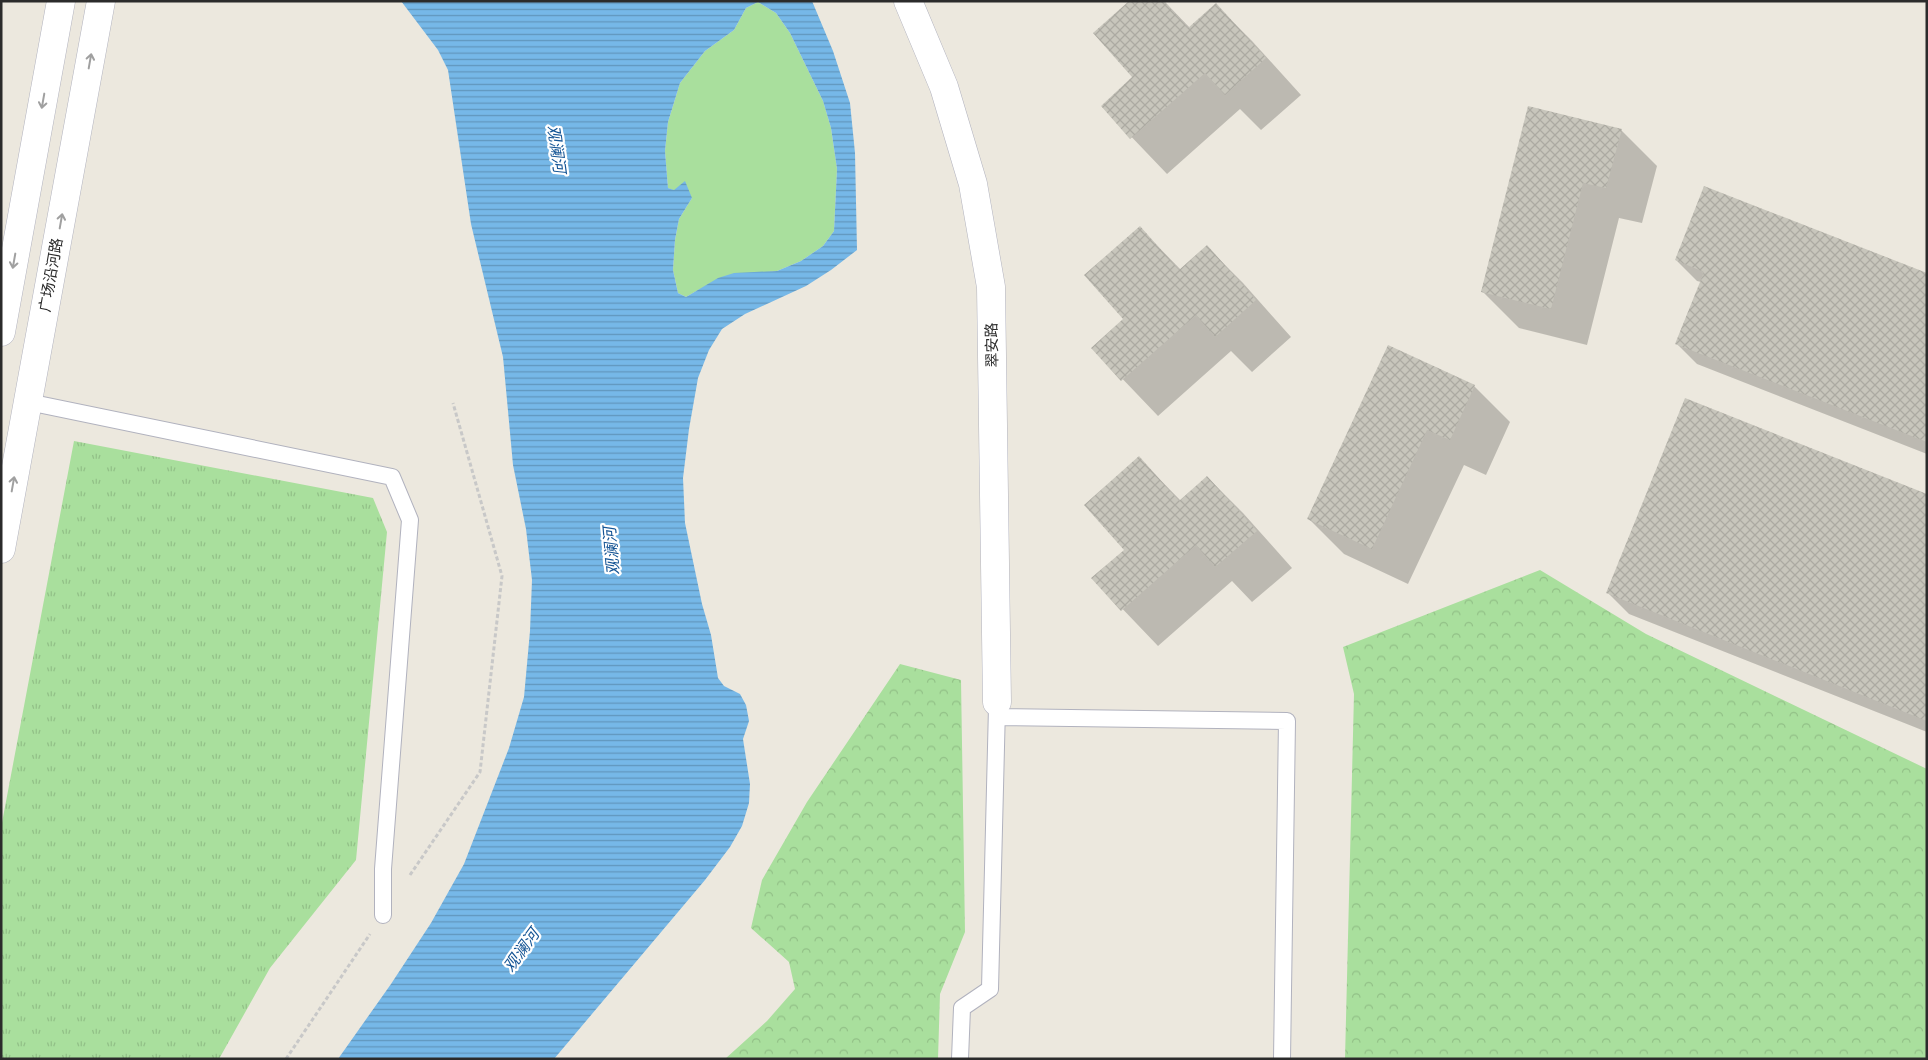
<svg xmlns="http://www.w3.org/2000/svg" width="1928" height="1060" viewBox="0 0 1928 1060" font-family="'Golos Text','Noto Sans SC',sans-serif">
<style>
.grass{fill:#a9df9d}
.forest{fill:url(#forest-crowns)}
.park{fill:url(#park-tufts)}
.water{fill:url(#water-rules);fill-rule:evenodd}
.shadow{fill:#0003}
.building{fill:url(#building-cross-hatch)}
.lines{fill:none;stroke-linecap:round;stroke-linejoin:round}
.service-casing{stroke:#b1b2be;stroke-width:18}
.minor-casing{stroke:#b1b2be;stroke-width:29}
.tertiary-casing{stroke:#b1b2be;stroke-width:29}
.path{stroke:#c8c8c8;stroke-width:3;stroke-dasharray:4 2.5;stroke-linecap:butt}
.service{stroke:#fff;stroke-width:16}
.minor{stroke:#fff;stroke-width:28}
.tertiary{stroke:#fff;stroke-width:28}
.oneway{stroke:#a0a0a0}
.labels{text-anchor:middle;stroke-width:4.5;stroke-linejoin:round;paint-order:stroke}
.street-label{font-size:15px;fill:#2b2b2b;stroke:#fff}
.water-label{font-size:16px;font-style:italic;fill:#155595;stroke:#fff}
</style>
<defs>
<pattern id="forest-crowns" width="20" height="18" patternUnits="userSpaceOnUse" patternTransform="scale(1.25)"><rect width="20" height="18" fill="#a9df9d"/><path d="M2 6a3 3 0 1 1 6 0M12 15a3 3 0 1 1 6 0" fill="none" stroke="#92c087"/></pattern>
<pattern id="park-tufts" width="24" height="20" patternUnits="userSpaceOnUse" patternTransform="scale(1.25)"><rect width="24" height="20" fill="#a9df9d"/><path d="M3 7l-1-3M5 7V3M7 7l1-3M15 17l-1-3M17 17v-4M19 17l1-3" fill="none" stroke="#92c087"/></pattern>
<pattern id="water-rules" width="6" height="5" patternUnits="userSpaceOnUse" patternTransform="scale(1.25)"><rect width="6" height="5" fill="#76b8e8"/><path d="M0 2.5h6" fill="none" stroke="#6196bc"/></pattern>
<pattern id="building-cross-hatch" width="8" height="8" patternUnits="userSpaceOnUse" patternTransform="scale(1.25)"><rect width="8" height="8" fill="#c8c6bc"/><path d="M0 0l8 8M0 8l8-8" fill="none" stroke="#acaaa2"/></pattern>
</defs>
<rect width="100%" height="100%" fill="#ece8de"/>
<path class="grass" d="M758 2 776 13 790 33 823 101 831 128 837 169 834 231 823 246 801 261 777 271 758 273 698 290 686 297 678 293 673 270 675 240 679 219 692 198 668 188 665 151 668 122 680 83 705 51 734 30 746 8Z"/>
<path class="forest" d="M1540 570 1646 634 1927 769V1059H1345L1354 694 1343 647Z
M900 664 961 680 965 932 940 994 938 1059H725L767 1021 795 989 789 962 751 928 762 880 807 802Z"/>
<path class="park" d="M74 441 373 498 387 532 356 860 270 968 219 1059H1V828Z"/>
<path class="water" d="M401 1H812L833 51 850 103 855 153 857 250 831 270 806 286 745 314 722 329 709 350 698 378 689 429 683 478 685 523 702 604 711 635 718 678 724 686 740 694 746 705 749 721 743 739 750 784 749 803 742 826 730 847 705 880 554 1059H338L391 984 431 923 464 864 509 748 524 697 530 631 532 580 526 529 513 465 503 357 471 224 448 70 438 50ZM758 2 776 13 790 33 823 101 831 128 837 169 834 231 823 246 801 261 777 271 734 273 718 278 686 297 678 293 673 270 675 240 679 219 692 198 685 181 674 190 668 188 665 151 668 122 680 83 705 51 734 30 746 8Z"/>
<path class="shadow" d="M1164 1 1190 28 1216 5 1252 41 1301 95 1261 130 1240 109 1167 174 1102 106 1134 77Z
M1621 130 1657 166 1642 223 1619 218 1587 345 1519 328 1483 292Z
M1140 228 1181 270 1207 247 1243 283 1291 337 1252 372 1231 351 1158 416 1093 348 1125 320Z
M1676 260 1927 274V454L1697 364 1676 343 1701 282 1697 281Z
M1474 386 1510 422 1486 475 1464 465 1408 584 1344 554 1308 518Z
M1139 458 1181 501 1207 477 1243 513 1292 568 1252 602 1232 581 1158 646 1093 578 1125 550Z
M1927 496V732L1629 614 1608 593Z"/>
<path class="building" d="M1129 1H1164L1188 28 1216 3 1266 58 1225 95 1205 73 1130 139 1101 106 1132 77 1093 33Z
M1528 106 1622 129 1606 188 1583 183 1551 309 1481 292Z
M1704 186 1927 273V442L1675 344 1704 272 1675 260Z
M1140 226 1179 270 1207 245 1256 300 1215 337 1196 315 1121 381 1091 348 1123 319 1084 275Z
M1388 345 1475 385 1450 440 1427 430 1372 549 1307 519Z
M1685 398 1927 494V721L1606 593Z
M1139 456 1179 501 1207 476 1257 531 1215 567 1196 545 1121 611 1091 578 1124 550 1084 505Z"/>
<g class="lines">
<defs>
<path id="service" d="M28 402 392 477 410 520 383 869V915
M997 717 1287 721 1282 1059
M960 1059 962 1008 990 989 997 707"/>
<path id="minor" d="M908 1 944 87 973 184 991 287 997 702"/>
<path id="tertiary" d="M1 332 61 1
M1 549 101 1"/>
</defs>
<use href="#service" class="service-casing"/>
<use href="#minor" class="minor-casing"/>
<use href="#tertiary" class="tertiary-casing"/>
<path class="path" d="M410 875 480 772 502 576 453 403
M286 1059 370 934"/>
<use href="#service" class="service"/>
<use href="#minor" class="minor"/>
<use href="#tertiary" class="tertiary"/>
</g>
<defs><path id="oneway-shaft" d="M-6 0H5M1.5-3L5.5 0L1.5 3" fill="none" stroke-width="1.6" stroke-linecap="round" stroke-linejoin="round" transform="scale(1.25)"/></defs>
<g class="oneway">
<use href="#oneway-shaft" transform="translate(90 61) rotate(-80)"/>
<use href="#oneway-shaft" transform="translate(43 101) rotate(100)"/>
<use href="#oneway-shaft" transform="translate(61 221) rotate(-80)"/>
<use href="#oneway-shaft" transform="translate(14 261) rotate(100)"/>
<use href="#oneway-shaft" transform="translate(13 484) rotate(-80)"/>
</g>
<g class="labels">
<g class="street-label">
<text transform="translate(51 275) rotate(-80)" y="5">广场沿河路</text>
<text transform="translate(992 345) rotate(-91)" y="5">翠安路</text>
</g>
<g class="water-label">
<text transform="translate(557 149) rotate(82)" y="6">观澜河</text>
<text transform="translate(611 551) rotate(-95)" y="6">观澜河</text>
<text transform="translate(521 950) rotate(-54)" y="6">观澜河</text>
</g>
</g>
<rect width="1928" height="1060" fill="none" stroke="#2b2b2b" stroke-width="5"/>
</svg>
